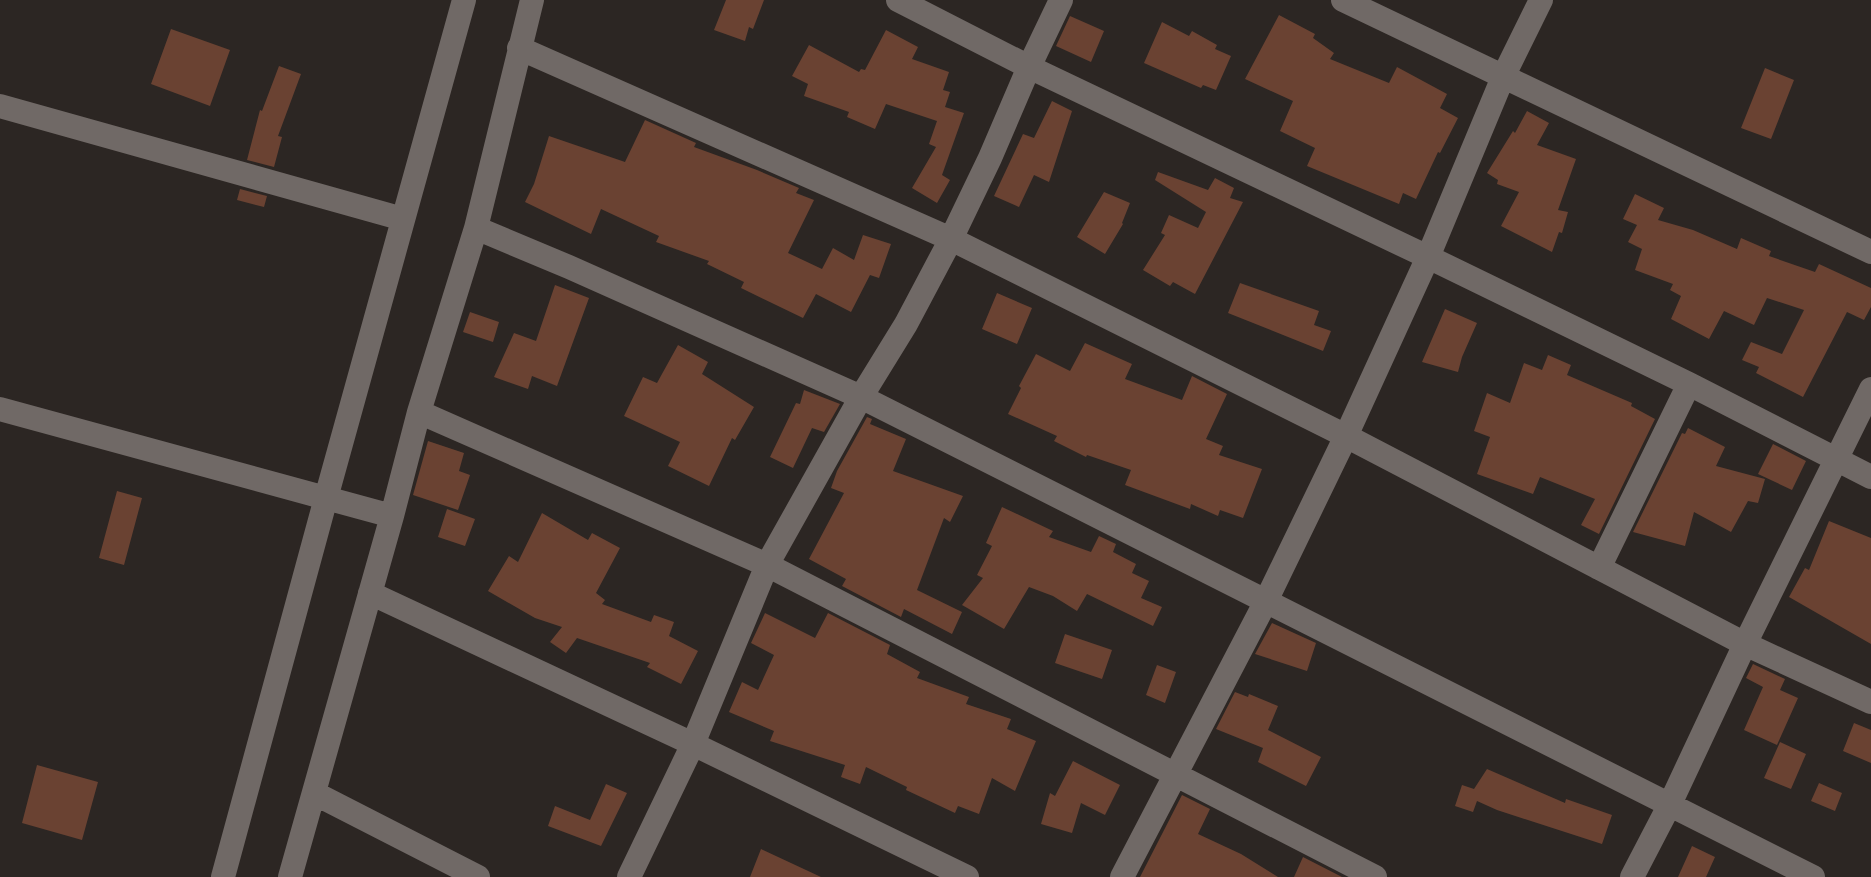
<svg xmlns="http://www.w3.org/2000/svg" width="1871" height="877" viewBox="0 0 1871 877" font-family="'DM Sans',sans-serif">
<style>
.building{fill:#6a4232}
.lines{fill:none;stroke-linecap:round;stroke-linejoin:round}
.minor{stroke:#706966;stroke-width:24}
</style>
<rect width="100%" height="100%" fill="#2c2623"/>
<path class="building" d="M726 0H764L753 29 749 27 745 41 714 30Z
M1279 15 1315 34 1313 38 1334 53 1330 59 1389 83 1397 67 1447 94 1440 108 1458 118 1440 153 1438 152 1416 199 1403 193 1399 204 1307 166 1315 148 1280 131 1293 101 1245 79Z
M1070 16 1104 31 1091 62 1056 46Z
M1162 22 1189 36 1192 31 1217 45 1215 49 1231 56 1216 90 1203 85 1201 88 1144 63Z
M171 29 230 50 210 106 151 84Z
M886 30 918 47 912 59 949 72 943 90 950 92 945 107 964 113 942 175 950 180 937 203 912 188 936 147 929 144 937 121 886 104 875 129 847 117 849 112 804 96 808 84 792 76 809 45 859 72 861 69 865 70Z
M279 66 301 74 278 136 282 137 274 167 247 160 260 110 262 111Z
M1765 68 1794 80 1771 139 1741 128Z
M1052 101 1072 111 1049 182 1034 175 1019 207 994 196 1023 134 1034 138Z
M1527 111 1549 123 1537 145 1576 159 1558 210 1568 212 1562 233 1559 232 1552 252 1501 226 1519 192 1497 184 1498 180 1487 173 1513 131 1515 133Z
M645 120 696 143 694 147 757 170 799 188 796 193 814 200 788 253 822 269 833 248 854 260 863 235 891 244 879 278 870 275 851 312 816 294 803 318 741 288 744 282 707 264 709 261 656 242 659 236 601 209 591 234 525 202 534 184 549 136 625 162Z
M1158 172 1208 190 1215 178 1234 188 1230 198 1243 202 1195 294 1173 282 1170 286 1143 270 1165 235 1161 233 1169 215 1198 228 1206 212 1155 180Z
M240 189 267 196 264 207 237 200Z
M1104 192 1130 203 1122 223 1123 224 1105 254 1077 237Z
M1635 194 1664 208 1658 220 1693 230 1737 249 1741 238 1771 251 1769 256 1815 272 1819 264 1871 288V307L1864 320 1847 312 1803 397 1756 373 1759 367 1742 360 1751 342 1782 354 1804 310 1767 298 1754 325 1724 311 1709 339 1671 319 1681 296 1670 290 1673 284 1635 270 1642 249 1628 242 1637 225 1623 219Z
M1240 283 1319 311 1314 325 1331 331 1323 351 1228 313Z
M555 285 589 298 557 386 532 376 528 389 494 377 514 333 536 341Z
M997 293 1032 308 1017 344 982 329Z
M1445 309 1477 323 1462 357 1458 372 1422 362Z
M470 312 499 322 493 342 463 332Z
M1085 343 1132 364 1125 379 1182 400 1192 376 1227 394 1206 439 1223 446 1219 455 1262 469 1243 518 1220 510 1218 516 1191 504 1190 509 1125 485 1131 470 1087 455 1086 457 1054 441 1057 436 1008 414 1021 388 1019 386 1036 354 1070 371Z
M678 345 708 362 702 374 754 407 735 440 732 438 709 486 668 466 680 442 624 416 643 377 657 383Z
M1548 355 1571 365 1567 375 1632 403 1631 406 1655 419 1599 534 1581 525 1595 499 1540 477 1533 494 1477 474 1490 437 1474 431 1487 393 1510 403 1524 363 1542 370Z
M804 390 840 404 824 432 812 428 793 468 770 457 796 403 800 404Z
M867 417 872 419 870 424 906 439 893 471 963 496 950 522 944 518 917 590 962 612 952 634 904 609 901 617 842 586 846 579 809 559 844 493 831 488 837 471Z
M1688 428 1725 447 1716 466 1765 479 1758 503 1748 501 1731 532 1694 512 1685 546 1633 532 1682 433 1685 434Z
M428 441 464 453 459 471 470 475 458 510 413 495Z
M1773 444 1806 461 1792 490 1758 474Z
M117 491 142 498 124 565 99 558Z
M1002 507 1053 531 1049 537 1091 552 1099 536 1116 544 1113 552 1136 564 1132 573 1149 581 1141 598 1162 607 1153 626 1087 594 1077 611 1053 596 1029 587 1004 629 962 605 983 578 977 575 992 546 986 543Z
M447 509 475 519 465 546 438 537Z
M542 513 588 540 592 533 620 548 596 593 605 600 602 604 651 622 654 615 674 622 669 636 698 651 681 684 647 667 650 663 577 638 566 653 550 642 562 627 535 618 488 591 509 556 518 562Z
M1829 521 1871 538V644L1789 597 1805 568 1809 570Z
M765 613 815 638 828 613 890 645 887 654 920 672 917 678 969 697 966 704 1011 719 1007 729 1036 741 1015 791 992 778 979 814 958 806 955 813 906 790 907 787 866 767 860 784 841 777 845 765 770 741 774 731 729 712 742 682 758 690 774 655 751 643Z
M1272 623 1316 643 1307 671 1255 654Z
M1065 634 1112 650 1102 679 1055 663Z
M1753 664 1785 679 1780 690 1798 698 1777 745 1744 730 1763 687 1746 678Z
M1157 665 1176 672 1165 703 1146 695Z
M1235 692 1248 697 1249 694 1278 706 1268 730 1321 757 1306 786 1258 762 1263 748 1216 729Z
M1854 723 1871 730V763L1843 751Z
M1780 742 1806 754 1791 789 1764 778Z
M1073 761 1120 785 1105 815 1081 803 1072 833 1041 824 1050 793 1055 796Z
M37 765 98 782 82 840 22 823Z
M1487 769 1565 803 1566 799 1612 815 1602 844 1497 810 1477 801 1473 812 1455 806 1462 785 1474 789Z
M1819 783 1842 793 1835 811 1811 801Z
M606 784 627 793 601 846 548 826 555 806 590 820Z
M1182 795 1210 809 1198 834 1241 854 1278 877H1140Z
M1692 846 1715 857 1706 877H1678Z
M761 849 821 877H750Z
M1303 857 1342 877H1294Z"/>
<g class="lines">
<path class="minor" d="M898 0 1029 67 1428 257 1689 384 1871 477
M1343 0 1871 252
M519 48 951 239 1346 436 1745 644 1871 702
M0 106 403 219
M476 228 569 267 861 397 1813 877
M0 409 392 516
M419 412 767 565 1375 877
M1599 568 1689 384
M370 593 693 744 967 877
M314 793 478 877
M223 877 326 498 464 0
M290 877 392 516 419 412 476 228 532 0
M629 877 693 744 767 565 861 397 906 324 951 239 990 158 1029 67 1061 0
M1122 877 1266 601 1346 436 1428 257 1503 77 1541 0
M1632 877 1670 804 1745 644 1871 389"/>
</g>
</svg>
